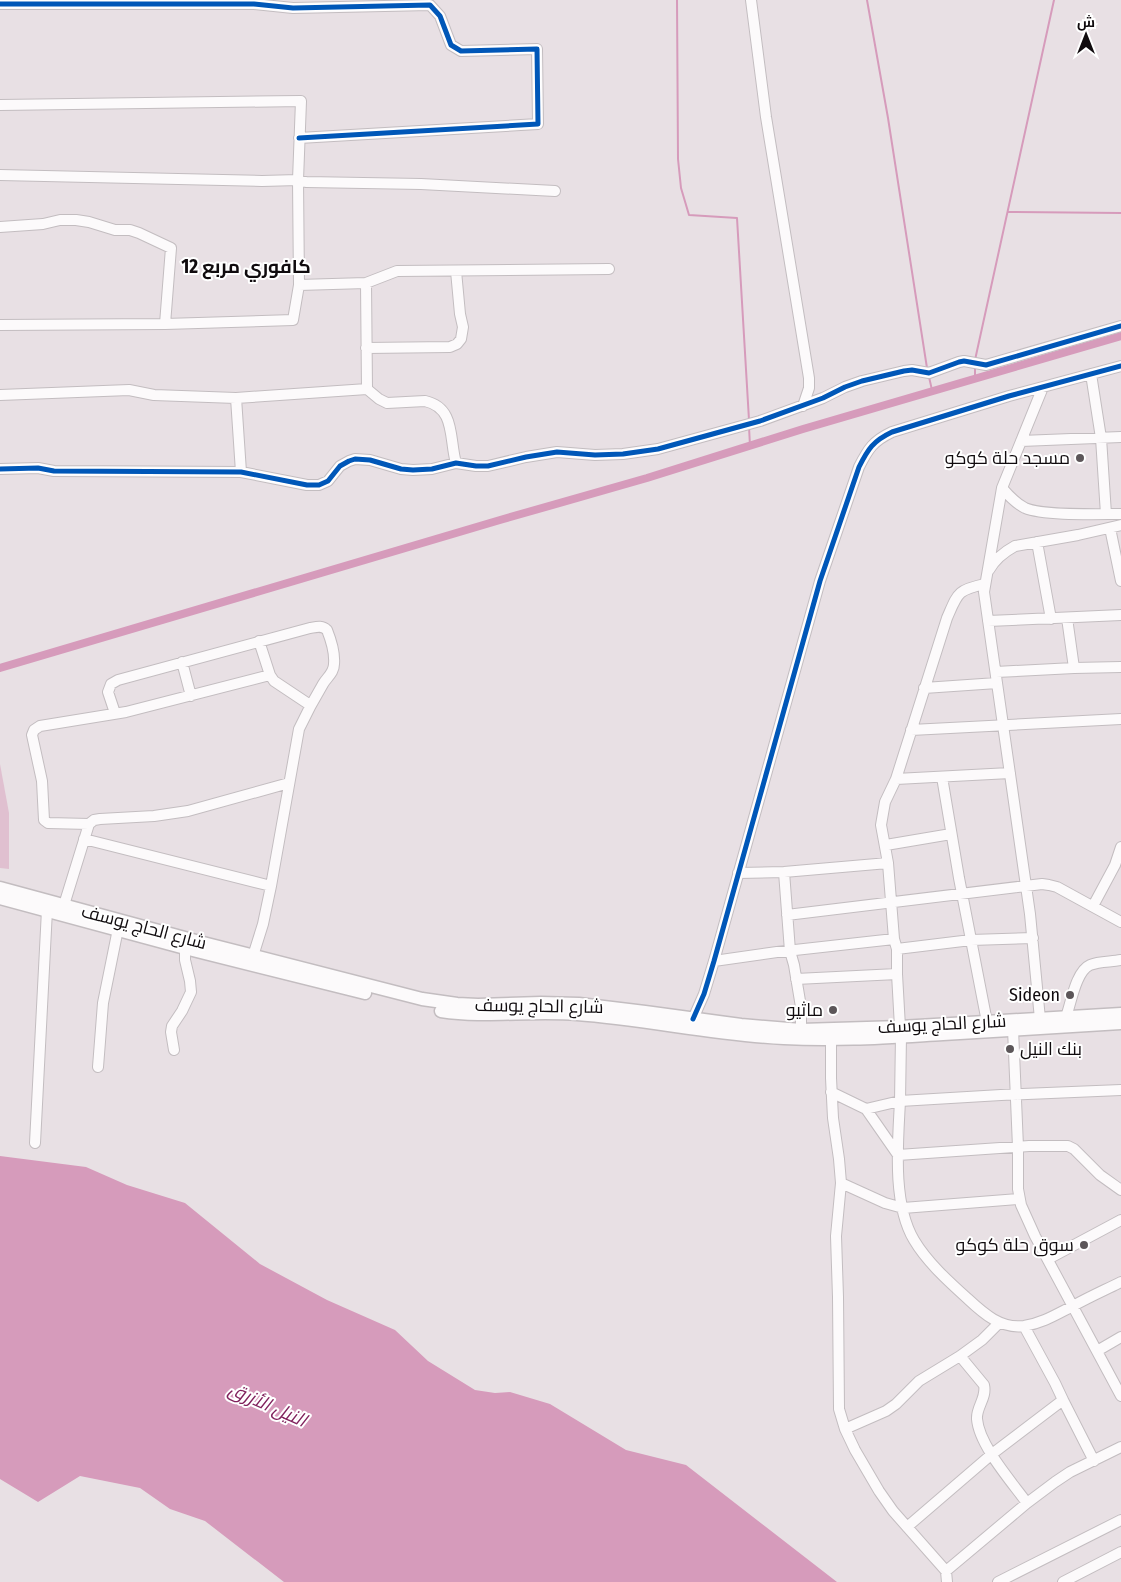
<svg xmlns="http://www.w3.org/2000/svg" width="1121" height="1582" viewBox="0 0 1121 1582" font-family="'Fira Sans Condensed',Cairo,sans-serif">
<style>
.green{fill:#e0c0d0}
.water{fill:#d69bbb}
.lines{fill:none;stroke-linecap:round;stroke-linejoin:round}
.stream{stroke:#d69bbb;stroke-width:2}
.canal{stroke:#d69bbb;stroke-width:8}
.minor-casing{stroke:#c3bdc0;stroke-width:12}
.major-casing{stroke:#c3bdc0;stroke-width:15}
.minor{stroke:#fcfafb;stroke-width:10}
.major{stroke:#fcfafb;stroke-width:12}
.cycleway-casing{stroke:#fff;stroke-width:8}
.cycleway{stroke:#0057b8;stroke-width:5}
.poi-dot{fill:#5c5659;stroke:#fff;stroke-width:2}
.labels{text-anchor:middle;stroke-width:4;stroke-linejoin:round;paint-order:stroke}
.poi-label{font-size:18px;fill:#100b0e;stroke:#fff;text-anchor:end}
.street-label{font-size:18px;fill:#100b0e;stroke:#fff}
.neighbourhood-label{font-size:19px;font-weight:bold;fill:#100b0e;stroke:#fff}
.water-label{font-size:19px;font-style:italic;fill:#81215d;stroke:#fff}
</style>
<rect width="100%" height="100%" fill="#e8e0e4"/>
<path class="green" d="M0 764 9 813V869L0 868Z"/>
<path class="water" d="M0 1156 86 1167 127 1185 185 1203 260 1264 327 1300 395 1330 428 1361 475 1390 495 1393 510 1392 550 1404 626 1450 686 1465 837 1582H284L205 1521 170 1509 140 1488 80 1476 38 1502 0 1479Z"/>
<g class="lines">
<path class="stream" d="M677 0 678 159 681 188 689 215 737 218 749 420
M867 0 888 118 927 368
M1008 212 1121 213
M975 360 1054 0
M929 377 932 390
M975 378V367
M749 427 750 446"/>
<path class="canal" d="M0 668 500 520 647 478 803 429 1121 336"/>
<defs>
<path id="minor" d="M751 0 766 117 809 378V388L803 406
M0 4H254L293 8 430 5 440 16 451 45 461 51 537 49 538 124 299 138
M0 105 301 101 298 180 299 285 293 320 165 324 0 325
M0 175 262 181 298 180 306 182 421 184 555 191
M0 227 43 224 60 220H76L89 222 115 230H130L139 233 171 248 165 324
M366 283 367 389 379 399 387 403 425 401C456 408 449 439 456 463
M299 285 366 283 397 271 609 269
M366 348 450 347 457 344 461 339 463 327 460 314 456 271
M1091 374 1101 438 1106 514
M0 395 129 390 154 395 236 398 241 472
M236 398 367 389
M1021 441 1121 437
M0 469 38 468 54 471 241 472 307 485H319L328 481 340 466 349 461 355 459 370 460 401 469 413 470 432 469 456 463 476 466H488L526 457 557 452 595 455 623 454 658 449 760 421 823 398 845 387 862 381 904 371 912 370 929 373 959 362 964 361 986 365 1121 326
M1002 488C1008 495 1015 503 1025 508 1044 516 1098 514 1121 514
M1110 528 1121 581
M1037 542 1051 619
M989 570C995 559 1004 552 1015 546L1078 535 1121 525
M1067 618 1074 668
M988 621 1121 615
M259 641 270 675 274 681 310 705
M182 662 191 696
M996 672 1074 668 1121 667
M270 675 126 712 40 726 34 730 32 735 42 781 44 820 48 823 89 824 94 820 100 819 154 816 188 811 289 783
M924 688 997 683
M115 713 108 692 111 684 118 680 310 628C316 627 322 625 327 630 331 640 335 653 334 664 334 673 327 677 323 684 314 699 306 714 299 729L271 886 263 924 253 956
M911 730 1121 719
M942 777 959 878 987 1022
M896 779 1010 773
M84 839 271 886
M886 845 951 834
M784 872 790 951 794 965 801 1007V1030
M738 873 784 872 888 863
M64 905 89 824
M1093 906 1115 865 1121 847
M787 915 1042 884 1049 885 1057 887 1121 922
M897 949 971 940 1033 938
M714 961 777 952 894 939
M796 979 897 974
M1066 1017C1071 1003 1076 971 1090 965 1099 961 1111 962 1121 960
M693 1019 704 994 714 961 820 581 859 467C868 449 873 441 892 432L1009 396 1121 366
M1040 1019 1030 914 984 592 1002 488 1043 387
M900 1027 897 974V949L894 939 888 863 881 825 885 802 896 779 947 618C958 593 957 590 985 584
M1013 1029 1018 1147V1189L1021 1205 1035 1236 1121 1396
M901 1036 900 1101 1001 1095 1121 1090
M831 1039V1078L833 1118 839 1159 841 1183 836 1236 838 1297 839 1409 845 1429 855 1450 879 1491 893 1511 946 1571 947 1582
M174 1050 171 1032 172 1026 182 1011 191 992 190 981 185 960V948
M98 1067 103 1003 118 929
M831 1092 866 1109 900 1101C898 1142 892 1203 914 1240 927 1262 949 1282 968 1299 984 1314 1001 1329 1024 1326 1043 1323 1057 1314 1073 1306 1089 1297 1105 1290 1121 1282
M866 1109 898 1155 1029 1146H1068L1074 1149 1100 1175 1121 1190
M35 1143 47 910
M841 1183 885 1203 903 1208 1019 1199
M1048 1259 1121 1220
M1024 1326 1055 1383 1063 1400
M1097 1351 1121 1337
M960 1356 984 1385C987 1398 976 1407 977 1419 979 1445 1011 1481 1027 1503
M845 1429 886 1411 896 1404 919 1381 960 1356 982 1340 999 1323
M907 1527 992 1454 1063 1400 1094 1461
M946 1571 1027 1503 1055 1482 1070 1472 1121 1447
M998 1582 1121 1520
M1063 1582 1121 1552"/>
<path id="major" d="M0 888 207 944 422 999 457 1004 478 1005 541 1003 579 1004 645 1012 741 1025 801 1030 900 1027 1121 1014
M0 898 185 948 365 993
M441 1011C486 1018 531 1010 577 1014 646 1019 715 1035 784 1038 837 1041 890 1037 943 1034 1002 1030 1062 1027 1121 1023"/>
</defs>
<use href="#minor" class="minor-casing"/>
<use href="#major" class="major-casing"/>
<use href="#minor" class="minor"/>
<use href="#major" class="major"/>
<defs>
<path id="cycleway" d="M0 4H254L293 8 430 5 440 16 451 45 461 51 537 49 538 124 299 138
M0 469 38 468 54 471 241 472 307 485H319L328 481 340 466 349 461 355 459 370 460 401 469 413 470 432 469 456 463 476 466H488L526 457 557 452 595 455 623 454 658 449 760 421 823 398 845 387 862 381 904 371 912 370 929 373 959 362 964 361 986 365 1121 326
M693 1019 704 994 714 961 820 581 859 467C868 449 873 441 892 432L1009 396 1121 366"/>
</defs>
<use href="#cycleway" class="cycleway-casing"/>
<use href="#cycleway" class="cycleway"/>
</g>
<g class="poi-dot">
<circle cx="1080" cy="458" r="5"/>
<circle cx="1070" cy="995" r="5"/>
<circle cx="833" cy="1010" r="5"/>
<circle cx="1010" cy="1049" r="5"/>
<circle cx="1084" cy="1245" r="5"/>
</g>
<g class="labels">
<g class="poi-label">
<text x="1070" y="464">مسجد حلة كوكو</text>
<text x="1060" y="1001">Sideon</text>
<text x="823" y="1016">ماثيو</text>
<text x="1020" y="1055" text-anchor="start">بنك النيل</text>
<text x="1074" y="1251">سوق حلة كوكو</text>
</g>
<g class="street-label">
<text transform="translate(144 927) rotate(15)" y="6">شارع الحاج يوسف</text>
<text transform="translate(539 1006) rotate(1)" y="6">شارع الحاج يوسف</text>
<text transform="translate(942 1024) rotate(-3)" y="6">شارع الحاج يوسف</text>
</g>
<g class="neighbourhood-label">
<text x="246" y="273">كافوري مربع 12</text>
</g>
<g class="water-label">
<text transform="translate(268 1404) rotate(24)" y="7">النيل الأزرق</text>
</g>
</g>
<g transform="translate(1086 35)" stroke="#ffffff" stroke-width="4" paint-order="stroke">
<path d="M0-4L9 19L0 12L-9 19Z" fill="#100b0e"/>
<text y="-8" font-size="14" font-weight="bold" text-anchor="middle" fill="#100b0e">ش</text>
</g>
</svg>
